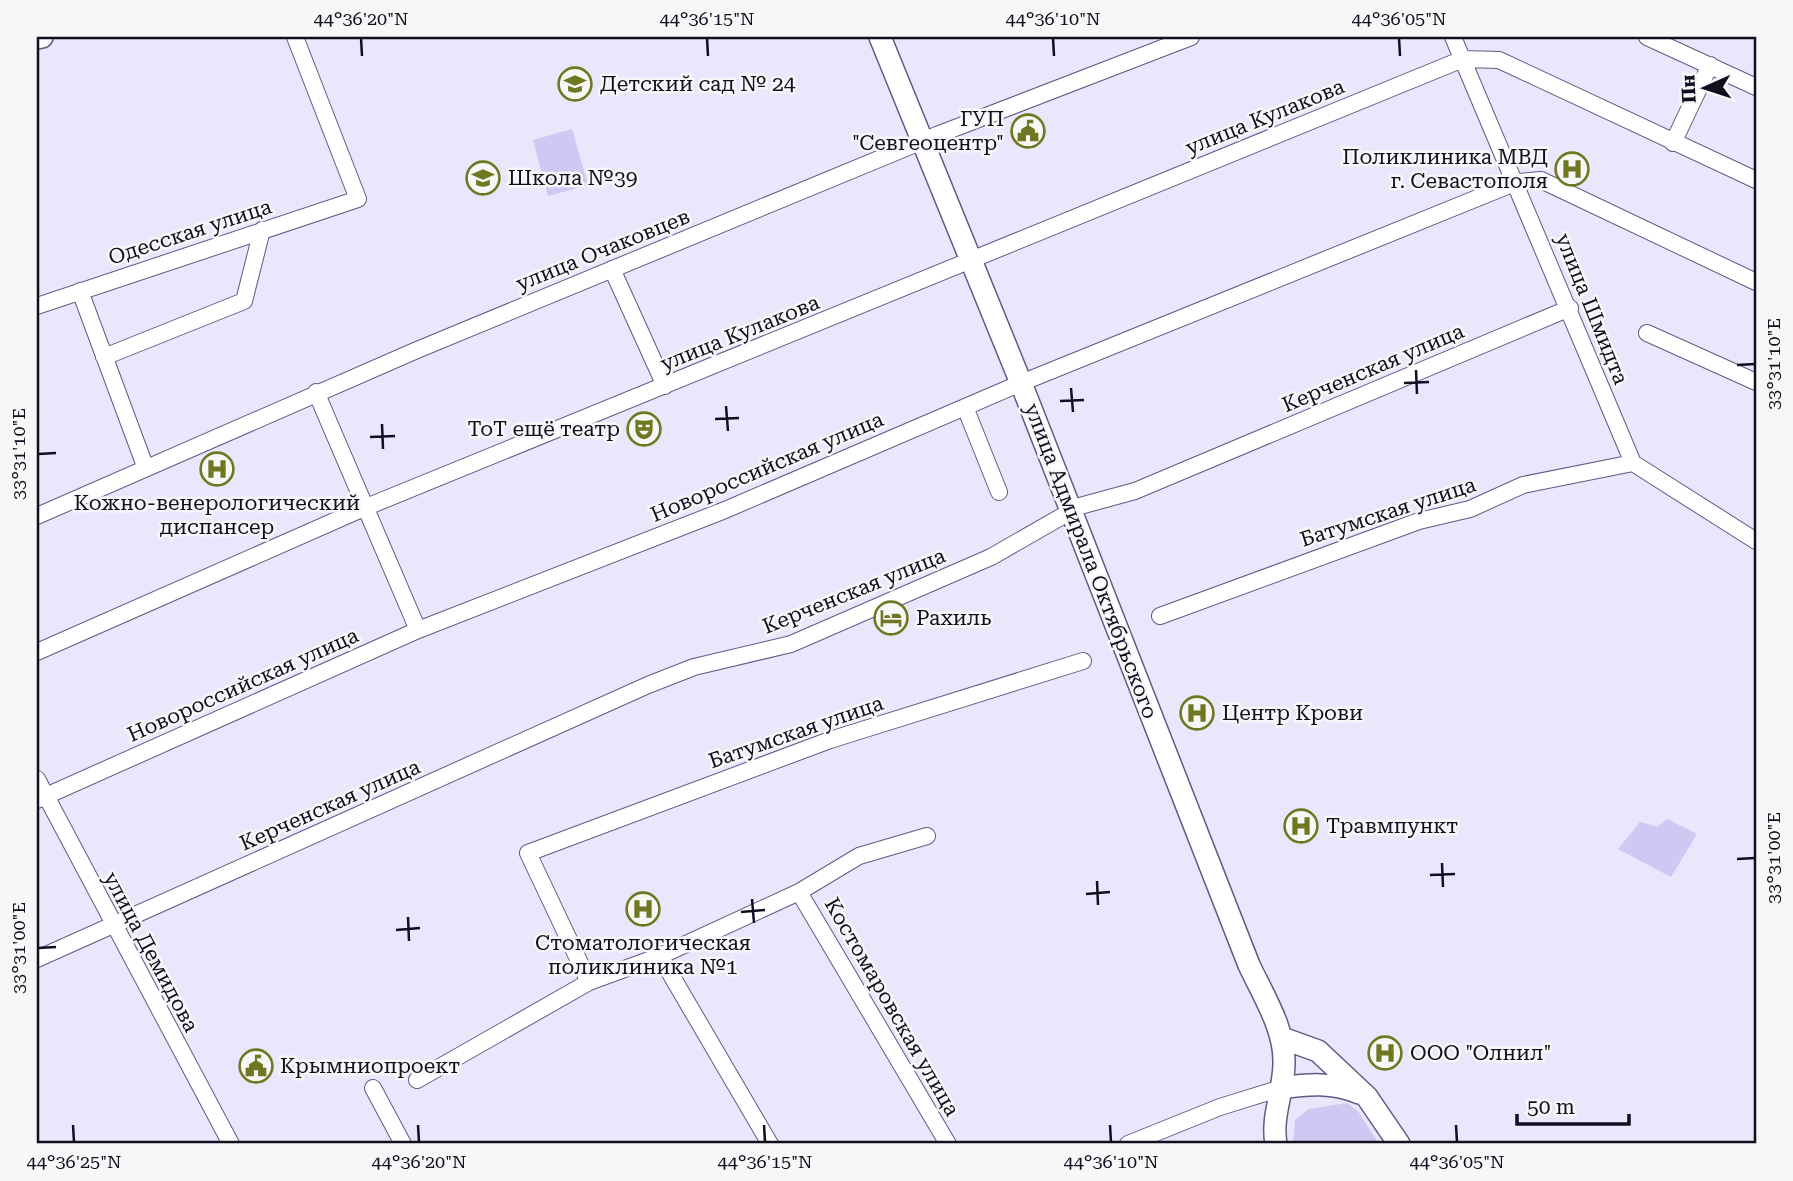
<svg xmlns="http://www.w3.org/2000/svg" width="1793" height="1181" viewBox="0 0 1793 1181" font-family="'Roboto Serif',serif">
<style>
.green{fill:#d1c7f3}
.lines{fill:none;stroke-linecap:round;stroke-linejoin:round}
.minor-casing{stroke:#635985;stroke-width:18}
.secondary-casing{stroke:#635985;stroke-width:24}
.minor{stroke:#fff;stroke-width:16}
.secondary{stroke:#fff;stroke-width:21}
.ticks{fill:none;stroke:#120d1f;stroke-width:2.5}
.labels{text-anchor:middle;stroke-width:5;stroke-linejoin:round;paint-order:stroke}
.poi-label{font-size:21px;fill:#120d1f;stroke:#f7f7f7;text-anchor:start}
.street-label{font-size:21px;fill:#120d1f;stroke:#f7f7f7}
.neatline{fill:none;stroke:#120d1f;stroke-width:2.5}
.ticks-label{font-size:18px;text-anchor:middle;fill:#120d1f}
</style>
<rect width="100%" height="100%" fill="#eae6fb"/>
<path class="green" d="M572 129 588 185 548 196 533 140Z
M1667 819 1697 834 1671 877 1618 849 1640 822 1657 827Z
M1347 1103 1358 1111 1379 1144H1293L1295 1120 1309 1109Z"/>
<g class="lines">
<defs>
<path id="minor" d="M1453 37 1633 463 1756 541
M1647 37 1756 87
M1673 143 1710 65
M612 269 665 386
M80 291 145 466
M37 306 358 199 295 37
M1647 333 1756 382
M104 357 244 301 262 230
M316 392 418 630
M965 407 999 492
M37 516 417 350 937 135 1191 37
M1160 616 1419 521 1470 509 1523 485 1633 463
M37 652 364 508 1463 59 1499 60 1756 180
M37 779 231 1144
M37 800 418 630 725 510 1021 383 1517 182 1541 180 1756 282
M799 892 948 1144
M660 956 770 1144
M37 959 648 685 694 667 791 644 991 557 1080 506 1135 491 1570 308
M589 982 528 853 830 740 1083 661
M417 1080 589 982 660 956 799 892 859 856 927 836
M373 1088 403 1144
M1128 1144 1220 1107 1281 1088"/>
<path id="secondary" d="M880 37 1021 383 1249 965C1263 995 1285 1029 1284 1063 1284 1091 1271 1116 1276 1144
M37 38 42 37
M1282 1038 1318 1051 1367 1097 1399 1144
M1281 1088C1309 1084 1332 1082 1359 1093"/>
</defs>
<use href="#minor" class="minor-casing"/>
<use href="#secondary" class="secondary-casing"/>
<use href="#minor" class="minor"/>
<use href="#secondary" class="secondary"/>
</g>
<path class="ticks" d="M361 38 362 56M707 38 708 56M1053 38 1054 56M1399 38 1400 56M1737 365 1755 364M1416 370 1417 394M1404 383 1429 382M1071 388 1073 412M1060 401 1084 400M726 406 728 431M715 419 739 418M382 424 383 449M370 437 395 436M38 454 56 453M1737 859 1755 858M1442 863 1443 887M1430 875 1455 874M1097 881 1098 905M1086 894 1110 892M752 899 754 923M741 912 765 910M408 917 409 941M396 930 420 928M38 948 56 947M73 1125 74 1142M418 1125 419 1142M764 1125 765 1142M1110 1125 1111 1142M1456 1125 1457 1142"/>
<defs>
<symbol id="school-ring" viewBox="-11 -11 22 22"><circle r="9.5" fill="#f7f7f7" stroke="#6f7721" stroke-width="1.5"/><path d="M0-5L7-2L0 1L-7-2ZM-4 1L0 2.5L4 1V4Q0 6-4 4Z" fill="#6f7721"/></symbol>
<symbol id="civic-ring" viewBox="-11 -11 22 22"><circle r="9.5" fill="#f7f7f7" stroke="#6f7721" stroke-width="1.5"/><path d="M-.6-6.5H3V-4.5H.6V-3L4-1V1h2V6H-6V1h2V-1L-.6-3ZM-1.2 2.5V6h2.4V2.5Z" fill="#6f7721"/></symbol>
<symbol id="hospital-ring" viewBox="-11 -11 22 22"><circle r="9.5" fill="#f7f7f7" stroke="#6f7721" stroke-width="1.5"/><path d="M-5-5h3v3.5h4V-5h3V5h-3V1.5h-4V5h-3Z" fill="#6f7721"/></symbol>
<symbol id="theatre-ring" viewBox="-11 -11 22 22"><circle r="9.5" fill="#f7f7f7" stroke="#6f7721" stroke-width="1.5"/><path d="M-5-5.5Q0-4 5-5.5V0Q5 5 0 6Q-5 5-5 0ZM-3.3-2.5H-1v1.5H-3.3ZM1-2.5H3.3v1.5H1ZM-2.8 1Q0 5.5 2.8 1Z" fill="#6f7721"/></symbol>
<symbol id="hotel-ring" viewBox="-11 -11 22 22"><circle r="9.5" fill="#f7f7f7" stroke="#6f7721" stroke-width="1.5"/><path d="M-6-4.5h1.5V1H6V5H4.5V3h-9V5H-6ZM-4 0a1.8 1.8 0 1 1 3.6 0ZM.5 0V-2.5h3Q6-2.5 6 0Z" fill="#6f7721"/></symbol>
</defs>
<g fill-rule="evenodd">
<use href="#school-ring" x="556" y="65" width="38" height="38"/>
<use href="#civic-ring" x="1009" y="112" width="38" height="38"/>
<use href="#hospital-ring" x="1553" y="150" width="38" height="38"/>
<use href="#school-ring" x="464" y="159" width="38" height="38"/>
<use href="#theatre-ring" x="625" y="410" width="38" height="38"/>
<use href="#hospital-ring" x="198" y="450" width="38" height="38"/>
<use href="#hotel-ring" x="872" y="599" width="38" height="38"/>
<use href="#hospital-ring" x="1178" y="694" width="38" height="38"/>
<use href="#hospital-ring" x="1282" y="807" width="38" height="38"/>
<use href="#hospital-ring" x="624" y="890" width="38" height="38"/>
<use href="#hospital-ring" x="1366" y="1034" width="38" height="38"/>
<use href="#civic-ring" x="237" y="1047" width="38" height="38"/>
</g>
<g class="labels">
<g class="poi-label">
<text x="600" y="91">Детский сад № 24</text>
<text x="1004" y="126" text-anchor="end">ГУП<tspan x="1004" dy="24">"Севгеоцентр"</tspan></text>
<text x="1548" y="164" text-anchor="end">Поликлиника МВД<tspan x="1548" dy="24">г. Севастополя</tspan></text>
<text x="508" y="185">Школа №39</text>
<text x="620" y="436" text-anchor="end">ТоТ ещё театр</text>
<text x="217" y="510" text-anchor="middle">Кожно-венерологический<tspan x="217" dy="24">диспансер</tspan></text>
<text x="916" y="625">Рахиль</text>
<text x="1222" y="720">Центр Крови</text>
<text x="1326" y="833">Травмпункт</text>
<text x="643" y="950" text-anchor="middle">Стоматологическая<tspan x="643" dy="24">поликлиника №1</tspan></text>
<text x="1410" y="1060">ООО "Олнил"</text>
<text x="280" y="1073">Крымниопроект</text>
</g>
<g class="street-label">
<text transform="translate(1265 117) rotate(-22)" y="7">улица Кулакова</text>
<text transform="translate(190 232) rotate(-18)" y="7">Одесская улица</text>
<text transform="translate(603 250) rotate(-22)" y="7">улица Очаковцев</text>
<text transform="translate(1592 309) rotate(68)" y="7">улица Шмидта</text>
<text transform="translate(740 333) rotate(-22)" y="7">улица Кулакова</text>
<text transform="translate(1373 368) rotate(-23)" y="7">Керченская улица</text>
<text transform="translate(767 467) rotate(-23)" y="7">Новороссийская улица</text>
<text transform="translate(1388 512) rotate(-18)" y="7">Батумская улица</text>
<text transform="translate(1091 561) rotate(69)" y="7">улица Адмирала Октябрьского</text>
<text transform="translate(854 591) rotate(-22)" y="7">Керченская улица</text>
<text transform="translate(243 685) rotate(-24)" y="7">Новороссийская улица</text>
<text transform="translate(796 732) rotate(-19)" y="7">Батумская улица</text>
<text transform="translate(330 805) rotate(-24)" y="7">Керченская улица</text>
<text transform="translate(151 952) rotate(62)" y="7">улица Демидова</text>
<text transform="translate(892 1007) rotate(60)" y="7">Костомаровская улица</text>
</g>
</g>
<rect width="1793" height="1181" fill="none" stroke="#f7f7f7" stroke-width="77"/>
<g transform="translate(1705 88) rotate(267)" stroke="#f7f7f7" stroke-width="5" paint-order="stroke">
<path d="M0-5L12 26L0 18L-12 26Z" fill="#120d1f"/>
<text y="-10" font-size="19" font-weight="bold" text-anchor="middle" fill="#120d1f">Пн</text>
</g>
<path d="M1517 1114v10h112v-10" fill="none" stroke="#120d1f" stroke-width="3.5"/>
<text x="1527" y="1114" font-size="21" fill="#120d1f" stroke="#f7f7f7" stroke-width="5" paint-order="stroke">50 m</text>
<rect x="38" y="38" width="1717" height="1104" class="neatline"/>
<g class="ticks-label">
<text x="361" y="25">44°36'20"N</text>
<text x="707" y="25">44°36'15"N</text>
<text x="1053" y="25">44°36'10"N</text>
<text x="1399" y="25">44°36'05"N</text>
<text transform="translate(1774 364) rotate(-90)" y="6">33°31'10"E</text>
<text transform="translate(19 454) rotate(-90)" y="6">33°31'10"E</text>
<text transform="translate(1774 858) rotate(-90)" y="6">33°31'00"E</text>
<text transform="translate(19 948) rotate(-90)" y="6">33°31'00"E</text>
<text x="74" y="1168">44°36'25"N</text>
<text x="419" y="1168">44°36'20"N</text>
<text x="765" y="1168">44°36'15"N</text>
<text x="1111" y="1168">44°36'10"N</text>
<text x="1457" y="1168">44°36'05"N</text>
</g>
</svg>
